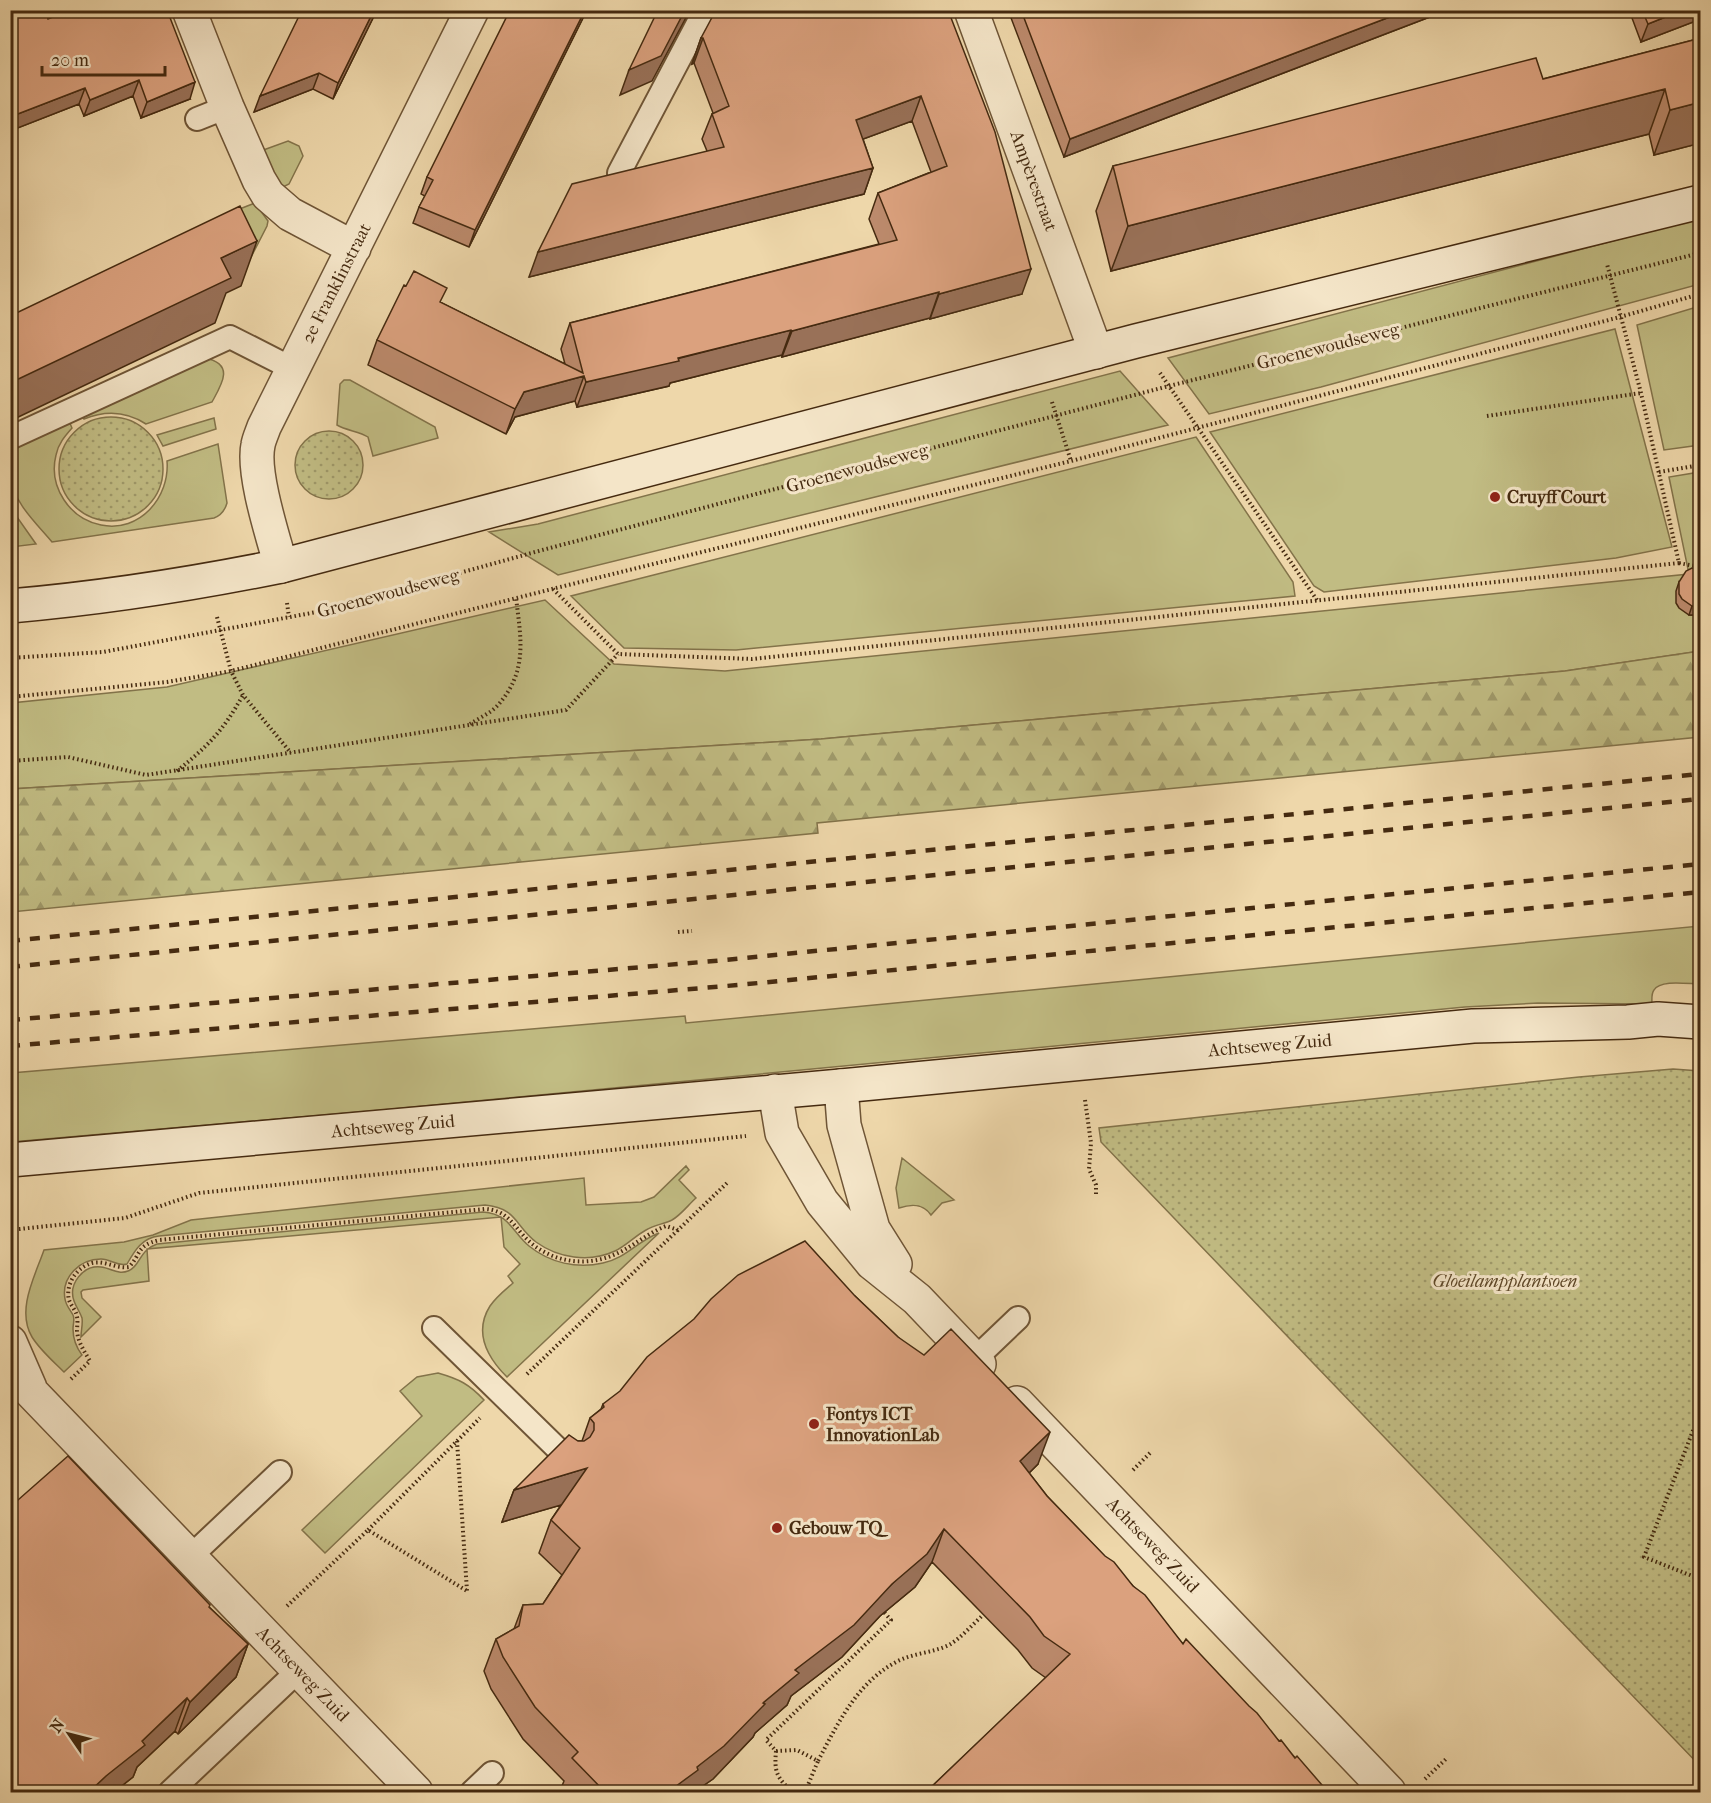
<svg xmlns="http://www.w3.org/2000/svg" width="1711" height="1803" viewBox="0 0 1711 1803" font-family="'IM FELL French Canon',serif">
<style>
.grass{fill:#c1bc83;stroke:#83734a;stroke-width:1.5}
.forest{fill:url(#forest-firs);stroke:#83734a;stroke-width:1.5}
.park{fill:url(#park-dots);stroke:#83734a;stroke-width:1.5}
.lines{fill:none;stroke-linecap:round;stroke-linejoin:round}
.lane-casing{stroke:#6f5536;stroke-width:26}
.street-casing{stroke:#6f5536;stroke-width:36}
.secondary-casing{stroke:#452a10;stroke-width:36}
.path{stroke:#452a10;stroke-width:4;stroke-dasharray:1.5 3;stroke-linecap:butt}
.lane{stroke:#f4e5c8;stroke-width:22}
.street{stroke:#f4e5c8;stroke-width:33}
.secondary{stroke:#f4e5c8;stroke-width:33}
.rail{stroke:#452a10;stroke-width:4.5;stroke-dasharray:10 10;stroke-linecap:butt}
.wall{fill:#bc8a6c;stroke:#452a10;stroke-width:1.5}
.shaded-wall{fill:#997158;stroke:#452a10;stroke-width:1.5}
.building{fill:#dba17e;stroke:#452a10;stroke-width:1.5}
.poi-dot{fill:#8f2418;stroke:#f4e5c8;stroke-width:2}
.labels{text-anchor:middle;stroke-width:6;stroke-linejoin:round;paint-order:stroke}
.street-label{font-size:18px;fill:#452a10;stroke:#f4e5c8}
.poi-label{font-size:18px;font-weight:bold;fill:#452a10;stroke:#f4e5c8;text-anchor:start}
.park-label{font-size:18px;font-style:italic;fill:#5e4727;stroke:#f4e5c8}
</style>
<defs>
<pattern id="forest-firs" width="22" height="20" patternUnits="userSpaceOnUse" patternTransform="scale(1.5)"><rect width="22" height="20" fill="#c1bc83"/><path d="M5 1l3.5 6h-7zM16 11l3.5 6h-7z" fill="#9f996a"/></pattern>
<pattern id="park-dots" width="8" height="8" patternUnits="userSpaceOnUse" patternTransform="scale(1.5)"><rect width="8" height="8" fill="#c1bc83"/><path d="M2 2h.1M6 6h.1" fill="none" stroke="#9f996a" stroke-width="1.8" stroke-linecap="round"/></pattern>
</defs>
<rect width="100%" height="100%" fill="#eed7aa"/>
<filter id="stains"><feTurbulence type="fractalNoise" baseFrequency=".00333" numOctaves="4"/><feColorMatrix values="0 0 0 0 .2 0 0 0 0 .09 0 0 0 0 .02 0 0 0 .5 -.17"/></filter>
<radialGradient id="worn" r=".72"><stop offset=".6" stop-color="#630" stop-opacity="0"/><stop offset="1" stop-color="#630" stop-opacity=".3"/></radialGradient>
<path class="grass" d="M288 141 299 146 303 156 289 184 279 189 258 152Z
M255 203 268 221 267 226 246 267 237 210Z
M1700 218V284L1321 387 1209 414 1168 358Z
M1700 306V445L1664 450 1637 325Z
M1615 329 1672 547 1616 558 1324 592 1314 586 1210 432Z
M205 358C235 364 222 384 212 402L146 424C126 411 106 410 84 419L82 415Z
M1120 371 1168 425 558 575 489 532 538 524Z
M344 380H350L435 427 438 438 373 456 368 437C359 431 347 431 337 425L340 384Z
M214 418 216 429 163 446 157 435Z
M69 421 72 428C65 436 58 444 56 455 48 487 70 519 101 525 140 533 170 497 167 461L218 444 227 503C225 510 222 515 214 518L52 542C37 524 13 502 11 478 9 469 11 459 11 449Z
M1196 437 1293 582 1295 596 736 650 624 648 571 596Z
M1700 472V651L1565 671 821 739 11 789V703L167 687 545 600 614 664 725 671 1689 574 1669 477Z
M10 507 36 544 11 547Z
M1700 926V984C1689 984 1660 979 1654 990 1651 994 1652 1000 1652 1004L1538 1003 1465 1007 382 1110 11 1142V1073L685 1016 686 1023Z
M902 1158 954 1200 942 1203 931 1215C923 1203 911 1204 899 1208L896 1188Z
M686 1166 689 1170 679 1180 696 1198C689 1204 681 1215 672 1220 664 1224 654 1225 646 1230 635 1236 626 1246 615 1251 589 1263 558 1258 536 1242 515 1226 517 1208 485 1205L159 1236C142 1238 135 1250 127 1264 118 1267 111 1259 101 1259 80 1259 61 1277 65 1299 66 1306 70 1309 73 1315 75 1319 73 1324 73 1329 73 1339 76 1347 82 1355L64 1372C53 1361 40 1350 32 1337 16 1310 35 1276 44 1250L124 1242 153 1235 191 1220 584 1178 586 1205 641 1202 654 1197Z
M483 1212C510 1214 512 1232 529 1246 550 1263 577 1269 603 1263 625 1259 639 1240 659 1233L507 1377C488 1358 473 1333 490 1306 496 1297 505 1290 513 1283L508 1276 520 1264 504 1247 501 1217 147 1249 149 1281 83 1290 81 1292 82 1298 101 1317 81 1337C81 1330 83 1324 82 1318 80 1312 76 1307 74 1301 68 1284 83 1265 101 1267 111 1268 118 1275 128 1271 140 1267 139 1250 157 1244Z
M438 1373C459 1379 469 1384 484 1400L325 1553 302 1530 422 1416 400 1391 417 1377Z"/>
<path class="forest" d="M1700 651V737L817 823 818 833 11 912V789L821 739 1565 671Z"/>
<path class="park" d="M59 469a52 52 0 1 1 104 0a52 52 0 1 1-104 0Z
M295 465a34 34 0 1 1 68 0a34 34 0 1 1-68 0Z
M1673 1069 1700 1071V1766L1101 1142 1099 1128 1579 1077Z"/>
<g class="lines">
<defs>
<path id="lane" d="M197 119 227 107
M619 173 705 10
M10 438 230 337 293 369
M434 1328 569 1460
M975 1359 1018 1318
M191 1556 280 1472
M170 1792 299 1670
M472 1792 492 1773"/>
<path id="street" d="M189 10 227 107 259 180 268 195 290 214 354 248
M971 10 1096 352
M281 566C273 537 252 473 258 445 259 439 262 433 264 427L472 10
M841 1086 844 1125 873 1229 895 1264
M775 1091 782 1133 822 1202 872 1263 917 1299 979 1364
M10 1342 30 1388
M10 1370 416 1792
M1017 1403 1389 1792"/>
<path id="secondary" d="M10 606C102 598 192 584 281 566L1136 341 1700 202
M10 1160 841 1086 1473 1026 1628 1022 1658 1019 1700 1022"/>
</defs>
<use href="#lane" class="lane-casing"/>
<use href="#street" class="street-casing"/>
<use href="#secondary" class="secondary-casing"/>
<path class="path" d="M1160 373 1317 600
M1052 402 1071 461
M1487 416 1641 393
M1659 472 1700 465
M1679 563 1700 567
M553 589 618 654 752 659 1679 563 1641 393 1607 264
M287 603 289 617
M217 617 231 671 243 695 291 753
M10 658 103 652 322 611 546 549 1169 386 1700 253
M10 697 167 682 231 671 552 589 1071 461 1620 317 1700 294
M470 724C479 718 491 713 498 705 528 671 521 639 516 598
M10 761 68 757 146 775 566 710 618 654
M177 771C209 745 223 731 243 695
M678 932 692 931
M1085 1100 1091 1143 1089 1169 1096 1185V1196
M10 1230 125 1218 199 1193 746 1136
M527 1374 678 1230
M71 1379 90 1361C84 1351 78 1342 77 1331 77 1326 78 1321 77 1317 76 1310 71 1306 69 1300 65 1284 77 1267 92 1263 105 1260 116 1269 129 1267 142 1253 136 1246 159 1240L485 1209C504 1210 511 1221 522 1234 546 1262 585 1269 618 1253 635 1245 648 1233 666 1226L678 1230 727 1183
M1700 1431 1694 1428 1644 1557 1700 1579
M457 1441 467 1591
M1133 1470 1150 1453
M368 1530 480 1418
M287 1606 368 1530 467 1591
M776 1751 797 1750 818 1761C838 1723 857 1683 896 1662 913 1653 932 1653 949 1645 961 1638 973 1624 983 1615
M1425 1779 1446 1759
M792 1792C777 1777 774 1773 776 1751L766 1740 891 1620 884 1612
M805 1792 818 1761"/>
<use href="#lane" class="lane"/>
<use href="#street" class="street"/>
<use href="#secondary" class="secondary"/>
<path class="rail" d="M10 941 1700 774
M10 967 1700 799
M10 1020 714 961 1700 864
M10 1046 738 985 1700 892"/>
</g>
<path class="wall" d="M10 10 48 19 190 99 141 118 133 96 84 116 79 104 10 131Z
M377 10 333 99 313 89 254 112Z
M587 10 469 247 413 223 419 207 425 196 421 194 427 177Z
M948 10 1022 294 930 319V318L782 357V355L670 383 669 386 577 407 575 401 515 417 506 434 368 365 377 340 442 303 565 364 561 349 570 323 879 244 869 219 878 193 931 172 912 121 863 139 873 168 864 194 529 277 707 151 702 139 712 114 713 113 694 63 692 64 701 38Z
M1008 10H1448L1064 157Z
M1629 10H1701V19L1641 42Z
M1701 38V143L1654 155 1649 134 1111 271 1096 211 1113 166 1543 79Z
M1679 582 1701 615H1689L1679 608 1676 603V591Z
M855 1296 898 1337 1038 1464 1029 1473 1047 1496 1133 1586 1183 1644 1279 1741 1328 1792H1340H926L1046 1678 1032 1668 1018 1650 932 1562 915 1587 880 1616 842 1657 791 1696 787 1705 755 1733 753 1737 713 1779 694 1792H562L560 1791 564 1781 523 1739 491 1689 484 1671 496 1639 514 1629 523 1605 543 1604 562 1575 539 1553 551 1520 561 1505 502 1522 514 1490 578 1441H582L590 1418 601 1409 603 1404Z
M209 1607 248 1644 236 1677 178 1734 175 1731 137 1767 133 1777 114 1792H10Z"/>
<path class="shaded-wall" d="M374 10H377L333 99 338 83Z
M585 10H587L469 247 475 230Z
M685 10H690L652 81 620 95 629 70Z
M1408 10H1448L1064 157 1070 139Z
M1683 10H1701V19L1641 42 1648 24Z
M701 38H703L694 63 692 64Z
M319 73 313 89 254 112 260 96Z
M139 80 133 96 84 116 90 100Z
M195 82 190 99 141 118 147 102Z
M85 88 79 104 10 131V117Z
M1665 89 1649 134 1111 271 1128 226Z
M921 96 912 121 847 145 856 120Z
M1701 102V143L1654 155 1670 110Z
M873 168 864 194 529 277 538 252Z
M257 241 241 286 226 293 215 323 10 421V383L221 258Z
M1031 269 1022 294 930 319 939 294Z
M939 292 930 318 782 357 792 331Z
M791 330 782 355 670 383 669 386 577 407 586 382Z
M584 376 575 401 515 417 506 434 515 409 524 392Z
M1692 606H1701V615H1689Z
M1050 1432 1038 1464 1008 1494 1020 1461Z
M587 1468 575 1501 502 1522 514 1490Z
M944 1529 932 1562 915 1587 880 1616 842 1657 791 1696 787 1705 755 1733 753 1737 713 1779 694 1792H668L697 1767 763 1703 795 1670 892 1584Z
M248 1644 236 1677 178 1734 190 1702Z
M187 1698 175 1731 137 1767 133 1777 114 1792H89Z"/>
<path class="building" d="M10 10H45L48 19 70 10H167L195 82 147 102 139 80 90 100 85 88 10 117Z
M302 10H374L338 83 319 73 260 96Z
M510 10H585L475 230 419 207 433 180 427 177Z
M658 10H685L661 56 629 70Z
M716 10H948L995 132 1031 269 939 294V292L792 331 791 330 678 358 679 361 586 382 584 376 524 392 515 409 377 340 404 285 406 286 414 271 447 288 440 302 583 373 570 323 897 240 878 193 947 166 921 96 856 120 873 168 538 252 572 184 724 147 712 114 729 106 703 38H701Z
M1021 10H1408L1070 139Z
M1642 10H1683L1648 24Z
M1701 38V102L1670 110 1665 89 1128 226 1113 166 1536 58 1543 79Z
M240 206 257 241 221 258 231 278 10 383V316Z
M1692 568 1701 569V606H1692L1682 599 1679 594V582L1686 571Z
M805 1241 855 1296 898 1337 924 1355 951 1329 1050 1432 1020 1461 1047 1496 1105 1556 1114 1562 1133 1586 1145 1595 1183 1644 1186 1639 1249 1706 1257 1713 1279 1741 1281 1740 1295 1758 1297 1756 1328 1792 1332 1787 1340 1792H926L1070 1654 1044 1636 1030 1617 944 1529 927 1554 892 1584 854 1625 795 1670 799 1673 763 1703 765 1704 724 1746 697 1767 698 1770 668 1792H605L572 1758 578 1752 535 1707 503 1657 496 1639 519 1626 523 1605 543 1604 580 1548 551 1520 587 1468 514 1490 569 1435 578 1441H584L590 1437 594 1430V1423L590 1418 604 1407 603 1404 620 1391 647 1357 694 1319 711 1299 738 1275Z
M68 1456 210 1605 209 1607 248 1644 190 1702 187 1698 142 1741 145 1745 106 1776 89 1792H10V1507Z
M1368 1789 1372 1792H1365Z"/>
<g class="poi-dot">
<circle cx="1495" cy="497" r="6"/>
<circle cx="814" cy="1424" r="6"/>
<circle cx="777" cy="1528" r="6"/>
</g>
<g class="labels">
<g class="street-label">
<text transform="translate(1034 181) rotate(70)" y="6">Ampèrestraat</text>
<text transform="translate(336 283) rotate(-63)" y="6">2e Franklinstraat</text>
<text transform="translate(1328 346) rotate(-14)" y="6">Groenewoudseweg</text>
<text transform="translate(857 468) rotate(-15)" y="6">Groenewoudseweg</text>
<text transform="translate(388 593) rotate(-15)" y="6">Groenewoudseweg</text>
<text transform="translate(1270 1045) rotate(-5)" y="6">Achtseweg Zuid</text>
<text transform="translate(393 1126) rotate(-5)" y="6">Achtseweg Zuid</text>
<text transform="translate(1153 1545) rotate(46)" y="6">Achtseweg Zuid</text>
<text transform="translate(303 1674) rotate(46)" y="6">Achtseweg Zuid</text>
</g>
<g class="poi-label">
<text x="1507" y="503">Cruyff Court</text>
<text x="826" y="1420">Fontys ICT<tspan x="826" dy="21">InnovationLab</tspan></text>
<text x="789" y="1534">Gebouw TQ</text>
</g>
<g class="park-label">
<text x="1505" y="1287">Gloeilampplantsoen</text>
</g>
</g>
<rect width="1711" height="1803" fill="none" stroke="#eed7aa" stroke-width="36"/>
<rect x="12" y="12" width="1687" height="1779" fill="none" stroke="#452a10" stroke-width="3"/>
<rect x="18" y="18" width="1675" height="1767" fill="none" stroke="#452a10" stroke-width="1.5"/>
<g transform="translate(69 1734) rotate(305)" stroke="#f4e5c8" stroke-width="4.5" paint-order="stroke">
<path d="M0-4.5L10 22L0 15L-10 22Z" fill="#452a10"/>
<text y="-9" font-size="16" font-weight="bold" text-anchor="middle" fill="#452a10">N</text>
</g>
<path d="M42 66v9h123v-9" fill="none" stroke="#452a10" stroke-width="3"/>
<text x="51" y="66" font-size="18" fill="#452a10" stroke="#f4e5c8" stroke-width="4.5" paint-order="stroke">20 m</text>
<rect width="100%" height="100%" filter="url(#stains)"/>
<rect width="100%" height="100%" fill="url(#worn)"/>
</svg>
